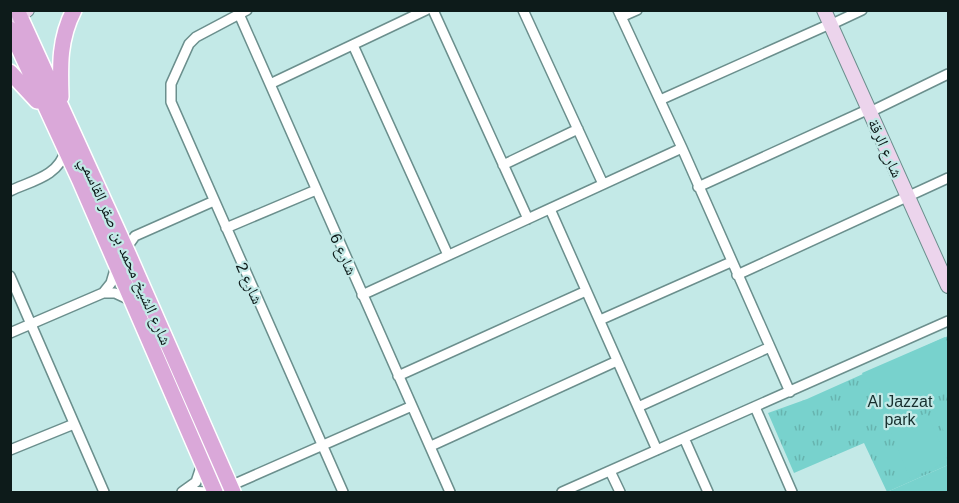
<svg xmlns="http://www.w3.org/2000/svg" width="959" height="503" viewBox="0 0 959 503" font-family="Arial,'Noto Naskh Arabic',sans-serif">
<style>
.park{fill:url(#park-tufts)}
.garden{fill:#78d2cd}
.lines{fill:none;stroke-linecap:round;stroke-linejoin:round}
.street-casing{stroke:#6b8f8d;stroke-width:12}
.secondary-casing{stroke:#6b8f8d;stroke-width:16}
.primary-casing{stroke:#fff;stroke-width:18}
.street{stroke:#fff;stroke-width:9}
.secondary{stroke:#ecd4ec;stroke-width:14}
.primary{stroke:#daa8d9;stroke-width:15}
.labels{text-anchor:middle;stroke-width:4.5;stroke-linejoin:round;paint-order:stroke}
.street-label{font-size:16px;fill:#0d1b1a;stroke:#c3e9e7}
.park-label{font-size:16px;fill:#172f2e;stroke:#c3e9e7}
</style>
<defs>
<pattern id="park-tufts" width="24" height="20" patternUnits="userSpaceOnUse" patternTransform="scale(1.5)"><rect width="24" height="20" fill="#78d2cd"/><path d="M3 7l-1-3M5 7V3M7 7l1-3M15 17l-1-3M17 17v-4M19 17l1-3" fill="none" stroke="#67b4af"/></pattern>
</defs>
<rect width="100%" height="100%" fill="#c3e9e7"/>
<path class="park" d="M948 336V465L887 492 864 443 794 473 768 413 807 399Z"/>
<path class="garden" d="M945 337 948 345V392L884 420 862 373Z
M948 403V441L934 410Z
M927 413 948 461 910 479 891 432 893 427Z
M948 465V492H887Z"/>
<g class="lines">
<defs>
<path id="street" d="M247 10 196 37 189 44 171 84V102L343 492
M433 10 528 219
M523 10 603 184
M618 10 682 148 790 392
M239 14 450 492
M621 17 637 10
M830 25 862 10
M353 45 448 255
M270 84 426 10
M660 100 830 24
M870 112 948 74
M503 165 578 129
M698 187 869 109
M10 191C31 181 59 176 65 151
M550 209 657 450
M226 228 316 190
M127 251 130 243 135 236 214 201
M737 275 948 178
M10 276 104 492
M103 293 111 283 116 266
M362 295 682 148
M600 320 731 262
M10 333 103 293H115L130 300
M398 376 586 291
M638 407 770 347
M755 407 792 492
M684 438 708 492
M431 446 617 361
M10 450 74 424
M610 471 620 492
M230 486 412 406
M185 491 209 492
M182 492 196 482 202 464
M562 492 948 321"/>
<path id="secondary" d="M824 10 948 286
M10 19 27 10"/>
<path id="primary" d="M17 10 127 251 233 492
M10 29 80 181 215 492
M10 72 37 101
M61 97C60 66 59 39 74 10"/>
</defs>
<use href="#street" class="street-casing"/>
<use href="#secondary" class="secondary-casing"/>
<use href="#primary" class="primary-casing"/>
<use href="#street" class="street"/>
<use href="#secondary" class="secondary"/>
<use href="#primary" class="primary"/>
</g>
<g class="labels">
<g class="street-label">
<text transform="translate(886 148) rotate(66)" y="6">شارع الرقة</text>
<text transform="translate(126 251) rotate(66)" y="6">شارع الشيخ محمد بن صقر القاسمي</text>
<text transform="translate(344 254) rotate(66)" y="6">شارع 6</text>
<text transform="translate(250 283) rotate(66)" y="6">شارع 2</text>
</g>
<g class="park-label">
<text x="900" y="407">Al Jazzat<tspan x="900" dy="18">park</tspan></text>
</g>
</g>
<rect width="959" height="503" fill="none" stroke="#0d1b1a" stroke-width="24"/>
</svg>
